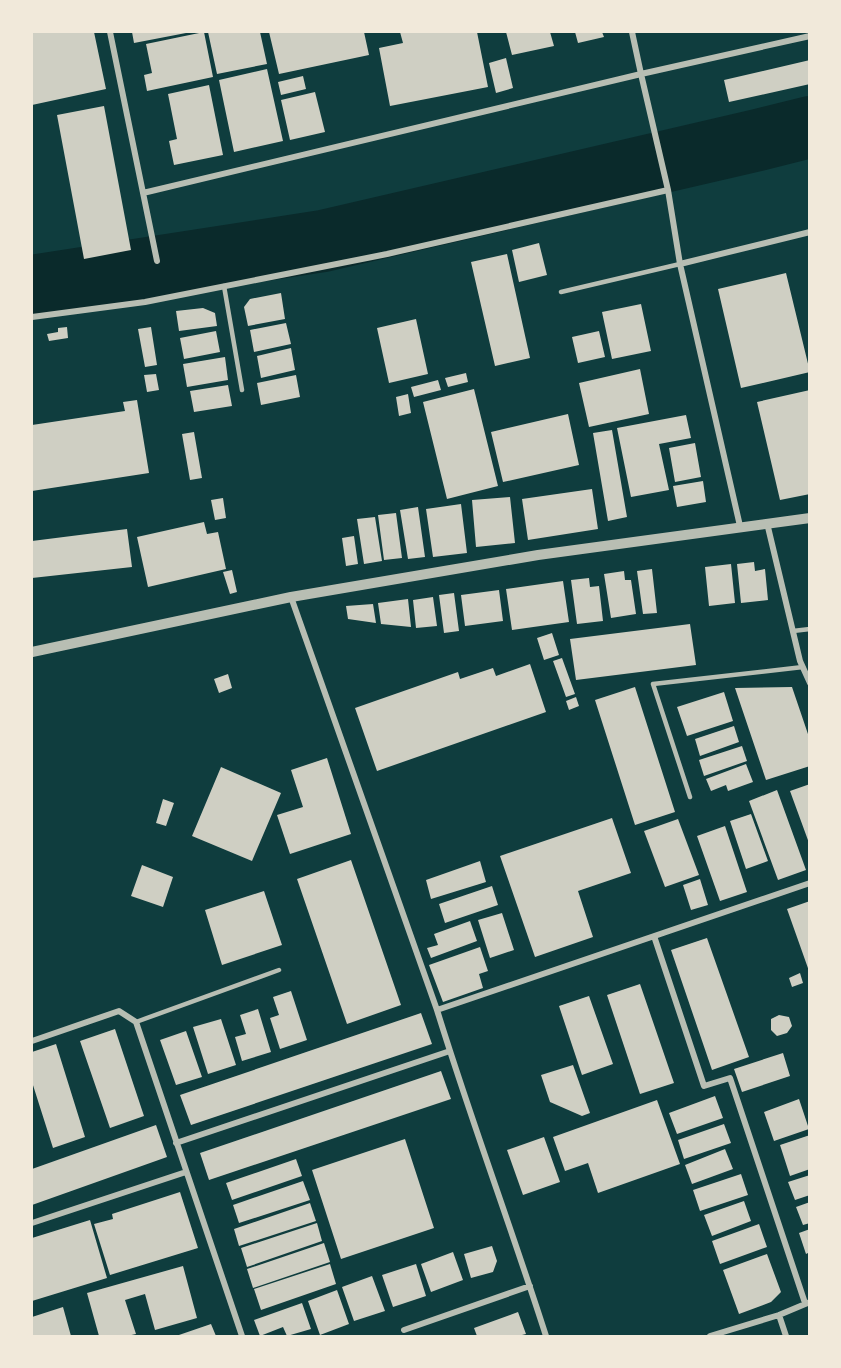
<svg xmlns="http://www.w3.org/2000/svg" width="841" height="1368" viewBox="0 0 841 1368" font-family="'Fira Sans',sans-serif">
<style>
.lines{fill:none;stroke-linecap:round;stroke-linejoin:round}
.river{stroke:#0a2a2b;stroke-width:62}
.building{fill:#cfcfc3}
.service{stroke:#b8beb3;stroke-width:4.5}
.minor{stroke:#b8beb3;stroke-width:6}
.tertiary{stroke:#b8beb3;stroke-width:10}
</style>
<rect width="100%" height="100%" fill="#0f3d3e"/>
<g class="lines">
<path class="river" d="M32 286 323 241 758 140 810 127"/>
</g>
<path class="building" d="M32 32H94L106 89 32 105Z
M132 32H186V33L134 43Z
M204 32 213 77 147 91 144 75 152 73 146 44Z
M208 32H260L267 64 217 74Z
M269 32H364L369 55 279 74Z
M400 32H477L488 87 390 106 379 48 403 43Z
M506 32H550L554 46 512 55Z
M575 32H602L604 37 578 43Z
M506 58 513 88 496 93 489 63Z
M810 60V84L729 102 724 80Z
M267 69 283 141 234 152 219 80Z
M303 76 306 89 281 95 278 82Z
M209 85 223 155 174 165 169 141 177 139 168 94Z
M315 92 325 132 290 140 281 100Z
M104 106 131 250 84 259 57 115Z
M539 243 547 275 519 282 512 250Z
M507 254 530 358 495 366 471 262Z
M786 273 810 372 741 388 718 289Z
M281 293 285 319 248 326 244 307 250 299Z
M641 304 651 351 612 359 602 312Z
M203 308 215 313 217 326 179 331 176 311Z
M416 319 428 374 389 383 377 328Z
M286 323 291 344 254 352 250 330Z
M67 327 68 338 49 341 47 334 58 332V328Z
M151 327 157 365 145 367 138 329Z
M216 331 220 352 184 359 180 338Z
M599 331 605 357 578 363 572 337Z
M291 348 295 370 261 378 257 356Z
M225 357 228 380 187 387 183 364Z
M640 369 649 414 589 427 579 383Z
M466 373 468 382 448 387 445 378Z
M156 374 159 390 147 392 144 375Z
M296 375 300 397 261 405 257 383Z
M438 380 441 390 414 397 411 387Z
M228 385 232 406 194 412 190 391Z
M474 389 498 486 447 499 423 402Z
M810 390V494L780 500 757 402Z
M408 394 411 413 399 416 396 397Z
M137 400 149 473 32 491V425L125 411 123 402Z
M568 414 579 465 503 482 491 432Z
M686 415 691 438 659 444 669 490 631 497 617 428Z
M612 430 627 517 608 521 593 433Z
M194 432 202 478 190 480 182 434Z
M695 443 701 477 675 482 669 448Z
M703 481 706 502 677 507 673 486Z
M592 489 598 529 528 540 522 499Z
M510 497 515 543 476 547 472 500Z
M223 498 226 518 215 520 211 500Z
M461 504 467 553 433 557 426 509Z
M418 507 425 557 408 559 400 510Z
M396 513 402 558 384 560 378 515Z
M375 517 382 561 364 564 357 519Z
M204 522 207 534 218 532 226 569 148 587 137 537Z
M127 529 132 567 32 578V541Z
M354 536 358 564 346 566 342 538Z
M754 562 755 571 765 569 768 600 741 603 737 564Z
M731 564 735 603 709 606 705 567Z
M652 569 657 613 643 614 637 571Z
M232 570 237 592 230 594 223 572Z
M624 571 625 580H631L636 614 611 618 604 574Z
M589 578 590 587 599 586 603 621 577 624 571 580Z
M563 581 569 622 512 630 506 589Z
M499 590 503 621 465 626 461 595Z
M454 593 459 631 444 633 439 595Z
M433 597 437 626 416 628 413 600Z
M408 599 411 627 381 624 378 603Z
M373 604 376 623 348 619 346 606Z
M690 624 696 665 576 680 570 639Z
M552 633 559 655 544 660 537 638Z
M562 658 575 694 566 697 553 661Z
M530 664 546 712 377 771 355 708 458 672 460 679 493 668 496 676Z
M228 674 232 688 219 693 214 679Z
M635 687 675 812 635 825 595 700Z
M792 687 810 740V766L766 780 735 688Z
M724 692 733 721 687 736 677 707Z
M576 697 579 706 569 710 566 701Z
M734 726 739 742 700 756 695 739Z
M742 746 747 761 704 776 699 760Z
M327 758 351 834 290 854 277 815 303 807 291 770Z
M746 764 753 782 728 791 726 785 711 791 706 779Z
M221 767 281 793 252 861 192 836Z
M810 784V843H809L790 791Z
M777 790 806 870 778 880 749 801Z
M163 799 174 803 166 826 156 823Z
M751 814 768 861 746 869 730 821Z
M612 818 631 873 578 891 593 937 535 957 500 856Z
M678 819 699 875 665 887 644 831Z
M725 826 747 892 720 901 697 836Z
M351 860 401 1005 347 1024 297 879Z
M480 861 486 882 431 899 426 880Z
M142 865 173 877 163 907 131 896Z
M700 879 708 905 691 910 683 885Z
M492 886 498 905 445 923 439 904Z
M264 891 282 945 222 965 205 910Z
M810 901V971H809L787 909Z
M502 913 514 950 490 958 478 920Z
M470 921 477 941 431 958 427 948 438 945 434 934Z
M707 938 749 1057 712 1070 671 950Z
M480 947 488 971 479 974 483 988 443 1002 429 965Z
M800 973 803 983 792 987 789 978Z
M640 984 674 1083 640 1094 607 995Z
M291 991 307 1040 280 1049 270 1018 279 1015 273 997Z
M589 996 613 1064 582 1075 559 1006Z
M258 1009 271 1052 242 1061 235 1037 246 1034 240 1015Z
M421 1013 432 1044 191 1125 180 1095Z
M779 1015 789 1017 792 1026 787 1033 777 1036 771 1030V1019Z
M221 1019 236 1065 208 1074 193 1027Z
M115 1029 144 1116 110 1128 80 1041Z
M186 1031 202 1077 176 1085 160 1040Z
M56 1044 85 1137 53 1148 32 1082V1052Z
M783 1053 790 1076 742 1092 734 1069Z
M573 1065 590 1113 582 1116 550 1102 541 1075Z
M441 1071 451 1099 209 1180 200 1153Z
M715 1096 723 1118 677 1134 669 1113Z
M799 1099 809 1129 774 1141 764 1112Z
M657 1100 680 1164 598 1193 588 1163 565 1171 553 1137Z
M724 1124 731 1143 684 1159 678 1140Z
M156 1125 167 1157 32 1205V1169Z
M810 1135V1169L790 1176 780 1145Z
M544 1137 560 1182 523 1195 507 1150Z
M405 1139 434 1228 341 1259 312 1170Z
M725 1149 733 1169 692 1184 685 1165Z
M296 1159 302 1176 232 1200 226 1183Z
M741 1174 748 1195 700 1211 693 1190Z
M810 1175V1195L795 1200 788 1182Z
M303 1181 310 1200 239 1223 233 1205Z
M180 1192 198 1248 110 1275 94 1224 113 1219 112 1214Z
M744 1201 751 1221 712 1236 704 1215Z
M810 1202V1223L803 1225 796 1207Z
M310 1203 316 1221 239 1246 234 1229Z
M90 1220 107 1278 32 1301V1238Z
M317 1223 322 1241 247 1267 241 1248Z
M759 1224 767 1247 720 1264 712 1241Z
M810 1229V1252L806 1254 799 1233Z
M324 1243 330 1262 253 1288 247 1269Z
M492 1246 497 1261 493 1272 471 1278 464 1254Z
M453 1252 463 1280 431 1292 421 1264Z
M767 1254 781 1292 771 1302 739 1314 723 1270Z
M330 1264 336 1284 261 1310 254 1289Z
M416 1264 426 1296 393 1307 382 1275Z
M183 1266 197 1318 155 1330 145 1294 125 1300 136 1334 127 1336H99L87 1293Z
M372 1276 385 1311 354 1321 342 1287Z
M337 1290 349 1324 320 1335 308 1301Z
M302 1303 311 1329 287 1336 283 1327 260 1336 254 1320Z
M63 1307 71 1336H32V1317Z
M518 1312 526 1334 518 1336H477L474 1328Z
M211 1324 216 1336H176Z"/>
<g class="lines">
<path class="service" d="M224 286 242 390
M561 292 680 264
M793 631 810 629
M690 797 653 684 803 667
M136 1022 279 970"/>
<path class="minor" d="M110 32 157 261
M632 32 641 74 668 190 680 264 740 526
M143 193 641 74 810 36
M680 264 810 232
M32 317 145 302 387 254 668 190
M767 523 800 661 810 683
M291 597 437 1010C471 1120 511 1227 546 1336
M654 936 704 1086 730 1078 805 1303
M437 1010 810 883
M32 1041 119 1011 136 1022 242 1336
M176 1143 450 1051
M32 1223 186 1172
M779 1315 786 1336
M404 1330 530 1286
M710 1336 779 1315 810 1302"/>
<path class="tertiary" d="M32 652 291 597 538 555 810 518"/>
</g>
<rect width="841" height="1368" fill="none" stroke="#f1e9da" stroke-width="66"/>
</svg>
